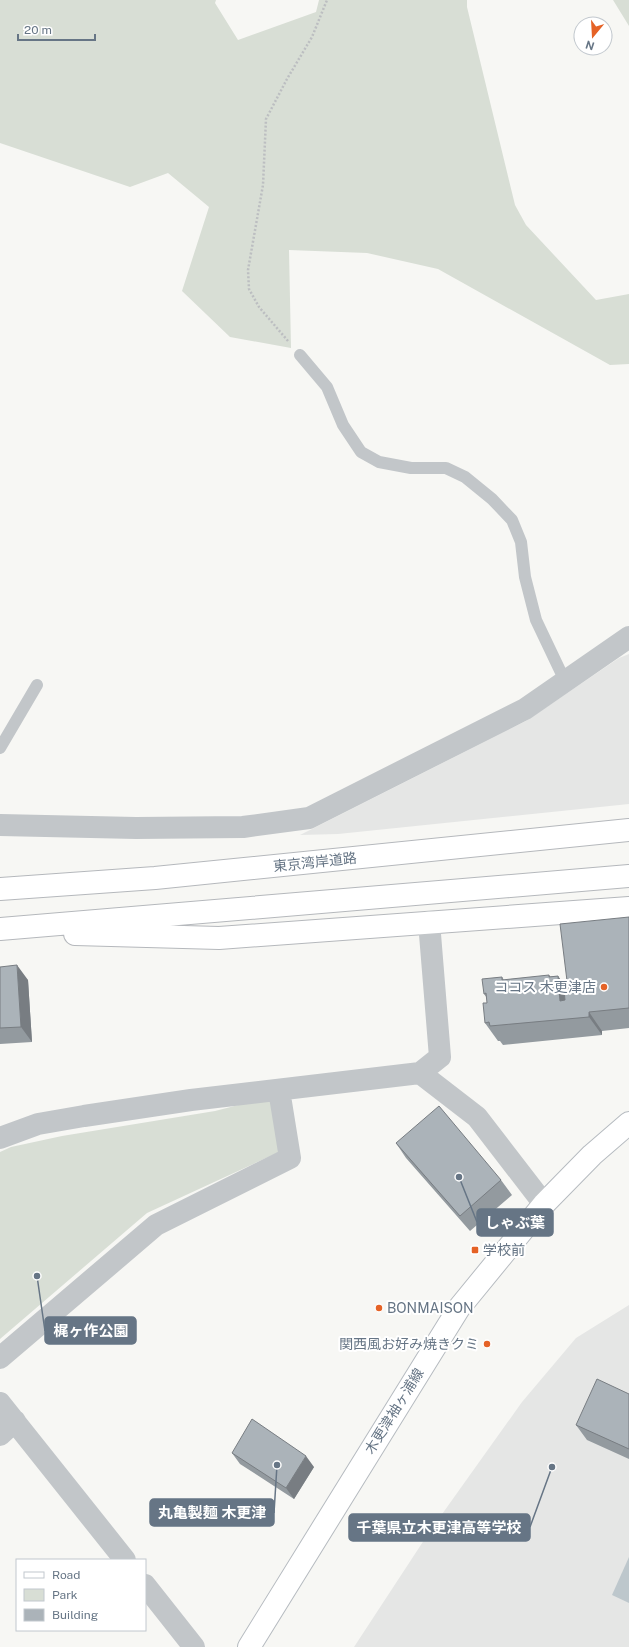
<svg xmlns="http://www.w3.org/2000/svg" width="629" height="1647" viewBox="0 0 629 1647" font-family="'Public Sans','Noto Sans JP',sans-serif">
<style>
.built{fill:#e5e6e5}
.green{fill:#d8ded5}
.water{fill:#bdc7cc}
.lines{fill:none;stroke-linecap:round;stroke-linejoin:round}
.secondary-casing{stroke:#b6bbc0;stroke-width:24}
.highway-casing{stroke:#b5b8bc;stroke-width:24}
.path{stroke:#bcbec1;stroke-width:2.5;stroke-dasharray:2 2;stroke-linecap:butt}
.lane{stroke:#c2c6c9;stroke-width:12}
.street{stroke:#c2c6c9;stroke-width:22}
.secondary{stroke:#fff;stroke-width:22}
.highway{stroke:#fff;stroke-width:22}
.wall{fill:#939a9f}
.shaded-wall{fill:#787d82}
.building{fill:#abb3b9;stroke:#787d82}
.poi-dot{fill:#e56226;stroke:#fff;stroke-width:1.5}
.labels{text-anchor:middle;stroke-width:4;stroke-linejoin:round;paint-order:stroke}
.street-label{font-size:14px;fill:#667585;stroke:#fff}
.poi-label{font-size:14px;fill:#667585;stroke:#fff;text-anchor:end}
.leader{fill:none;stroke:#667585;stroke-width:1.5}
.callout-dot{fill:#667585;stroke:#fff;stroke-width:1.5}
.callout{fill:#667585;stroke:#667585;stroke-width:1.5}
.callout-label{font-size:15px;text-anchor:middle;font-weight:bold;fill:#fff}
</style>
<rect width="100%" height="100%" fill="#f7f7f4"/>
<path class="built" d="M629 654V804L338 834 300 835 526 721 619 658Z
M629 1305V1647H354L430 1531 522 1402 576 1338Z"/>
<path class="green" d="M0 0H216L215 3 238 40 316 12 319 0H467V7L515 205 526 225 596 300 629 294V364L610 365 438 269 367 253 289 250 291 348 230 337 182 291 209 207 168 173 130 187 0 143Z
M613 0H629V26Z
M270 1097 279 1152 147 1213 0 1339V1152L11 1147 62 1136 215 1111Z"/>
<path class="water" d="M629 1557V1603L612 1595Z"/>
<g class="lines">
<defs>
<path id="secondary" d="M249 1647 459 1308 544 1204 592 1155 629 1123"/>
<path id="highway" d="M0 889 155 878 629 830
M0 929 629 876
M75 934 219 938 629 908"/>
</defs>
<use href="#secondary" class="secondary-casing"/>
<use href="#highway" class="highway-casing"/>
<path class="path" d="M288 341 259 307 249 289 248 270 263 185 266 119 287 79 312 37 327 0"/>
<path class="lane" d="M300 355 327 387 343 425 361 452 379 462 411 468H446L465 477 492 499 512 520 521 542 525 577 536 620 565 681
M0 748 37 685"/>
<path class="street" d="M0 825 136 828 243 827 309 818 525 709 629 637
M420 1073 477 1117 544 1204
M0 1138 38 1124 84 1116 191 1100 420 1073 440 1057 429 922
M0 1358 156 1225 290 1158 279 1090
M0 1403 125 1560
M0 1435 15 1421
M145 1585 194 1647"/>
<use href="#secondary" class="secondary"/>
<use href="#highway" class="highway"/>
</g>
<path class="wall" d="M629 917V1028L602 1031V1035L503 1045 500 1041H498L485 1023 487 1003V998L484 994 502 977 504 980 558 976 567 989H568Z
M0 967 28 980 32 1042 0 1044Z
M396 1143 501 1180 512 1195 470 1231 406 1158Z
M629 1394V1459L587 1440 576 1425Z
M232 1453 314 1467 294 1499 240 1464Z"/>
<path class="shaded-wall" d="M17 965 28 980 32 1042 21 1027Z
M549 975 559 989 558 976 571 995 573 1018 560 1001 549 977Z
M589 1012 602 1031V1035L589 1017Z
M306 1456 314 1467 294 1499 286 1488Z"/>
<path class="building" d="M629 917V1008L589 1012V1017L490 1026 489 1022 485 1023 483 1003H487L486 993 484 994 482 979 502 977V980L549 975V977L558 976 560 1001 565 1000 564 990 568 989 560 924Z
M17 965 21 1027 0 1028V967Z
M439 1106 501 1180 460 1216 396 1143Z
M597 1379 629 1394V1449L576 1425Z
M252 1419 306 1456 286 1488 232 1453Z"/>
<g class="poi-dot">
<circle cx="604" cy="987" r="4"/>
<rect x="471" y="1246" width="8" height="8" rx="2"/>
<circle cx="379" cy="1308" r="4"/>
<circle cx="487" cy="1344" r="4"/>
</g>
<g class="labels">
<g class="street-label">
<text transform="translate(315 862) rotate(-6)" y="5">東京湾岸道路</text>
<text transform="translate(394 1411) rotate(-58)" y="5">木更津袖ヶ浦線</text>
</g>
<g class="poi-label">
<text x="596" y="992">ココス 木更津店</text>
<text x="483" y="1255" text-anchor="start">学校前</text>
<text x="387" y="1313" text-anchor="start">BONMAISON</text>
<text x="479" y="1349">関西風お好み焼きクミ</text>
</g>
</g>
<path class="leader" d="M459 1177L477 1222M37 1276L45 1331M277 1465L274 1513M552 1467L530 1527"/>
<g class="callout-dot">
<circle cx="459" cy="1177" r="4"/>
<circle cx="37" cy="1276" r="4"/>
<circle cx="277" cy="1465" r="4"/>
<circle cx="552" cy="1467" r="4"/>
</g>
<g class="callout">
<rect x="477" y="1209" width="76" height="27" rx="4"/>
<rect x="45" y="1317" width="91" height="27" rx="4"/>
<rect x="150" y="1499" width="124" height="27" rx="4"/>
<rect x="349" y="1514" width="181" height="27" rx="4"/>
</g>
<g class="callout-label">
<text x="515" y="1228">しゃぶ葉</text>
<text x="91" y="1336">梶ヶ作公園</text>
<text x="212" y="1518">丸亀製麺 木更津</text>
<text x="439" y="1533">千葉県立木更津高等学校</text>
</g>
<rect x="16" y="1559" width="130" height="72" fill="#ffffff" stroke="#c2c8ce"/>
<rect x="24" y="1572" width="20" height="6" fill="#ffffff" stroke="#c2c8ce"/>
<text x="52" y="1579" font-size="12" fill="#667585">Road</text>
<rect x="24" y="1589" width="20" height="12" fill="#d8ded5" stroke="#c2c8ce"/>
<text x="52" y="1599" font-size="12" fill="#667585">Park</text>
<rect x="24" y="1609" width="20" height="12" fill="#abb3b9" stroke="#c2c8ce"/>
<text x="52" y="1619" font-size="12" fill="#667585">Building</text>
<g transform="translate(593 36) rotate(198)"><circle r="19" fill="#ffffff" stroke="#c2c8ce"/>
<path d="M0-3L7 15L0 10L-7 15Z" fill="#e56226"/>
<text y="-6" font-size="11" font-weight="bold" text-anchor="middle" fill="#667585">N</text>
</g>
<path d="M18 34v6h77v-6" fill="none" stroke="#667585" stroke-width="2"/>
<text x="24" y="34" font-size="12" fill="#667585" stroke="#ffffff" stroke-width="3" paint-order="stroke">20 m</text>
</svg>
